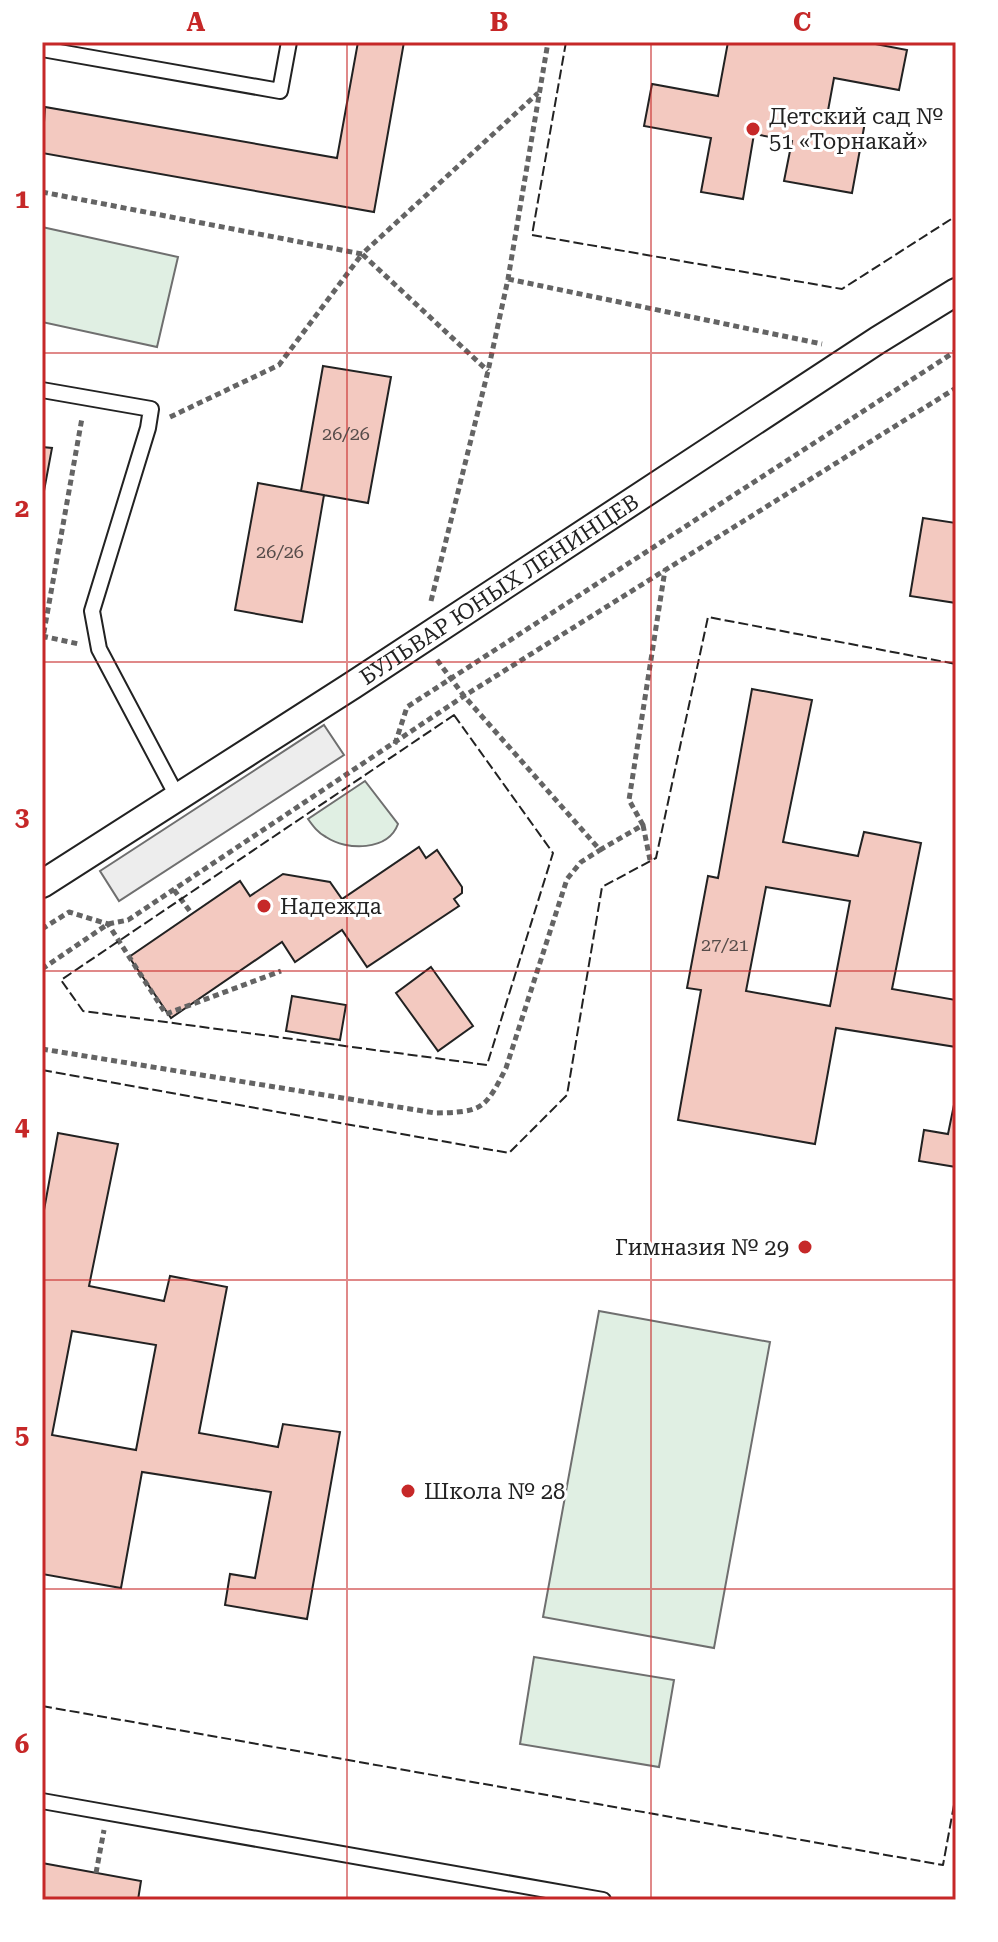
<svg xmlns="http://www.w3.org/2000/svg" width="998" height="1942" viewBox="0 0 998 1942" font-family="'Roboto Serif',serif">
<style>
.green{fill:#e0efe3;stroke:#6f6f6f;stroke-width:2}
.parking{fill:#ededed;stroke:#6f6f6f;stroke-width:2}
.building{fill:#f3c9c0;stroke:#222;stroke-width:2;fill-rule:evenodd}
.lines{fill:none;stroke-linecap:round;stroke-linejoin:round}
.lane-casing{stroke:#222;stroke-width:18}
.street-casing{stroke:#222;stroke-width:30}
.path{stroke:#646464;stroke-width:5;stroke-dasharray:6 4;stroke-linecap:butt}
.lane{stroke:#fff;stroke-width:14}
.street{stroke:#fff;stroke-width:26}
.fence{stroke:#222;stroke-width:2;stroke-dasharray:10 4;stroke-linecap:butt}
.grid{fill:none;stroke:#c62828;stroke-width:2;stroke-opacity:0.55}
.poi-dot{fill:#c62828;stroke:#fff;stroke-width:3}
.labels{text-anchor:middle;stroke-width:6;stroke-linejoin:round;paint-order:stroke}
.number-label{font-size:18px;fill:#564c4a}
.poi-label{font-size:22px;fill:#222;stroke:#fff;text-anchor:start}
.street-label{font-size:22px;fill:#222;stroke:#fff}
.neatline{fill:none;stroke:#c62828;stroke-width:3}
.grid-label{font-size:26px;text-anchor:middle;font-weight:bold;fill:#c62828}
</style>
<rect width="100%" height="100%" fill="#fff"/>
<path class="green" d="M42 227 178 257 157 347 42 322Z
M365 781 398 824C388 851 347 851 326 837 318 833 313 826 308 819Z
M599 1311 770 1342 714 1648 543 1617Z
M534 1657 674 1680 659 1767 520 1744Z"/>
<path class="parking" d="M324 725 344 755 119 901 100 871Z"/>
<path class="building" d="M358 42H404L374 212 42 153 45 107 337 158Z
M728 42H865L907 50 899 90 834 78 827 116 865 122 852 193 784 181 792 141 754 134 743 199 701 192 711 138 644 126 652 84 718 96Z
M323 366 391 377 368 503 301 491Z
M42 447 52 448 44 491 42 490Z
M258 483 324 495 302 622 235 610Z
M923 518 956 523V603L910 596Z
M752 689 812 700 783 842 858 856 864 832 921 843 892 989 956 1000V1047L836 1028 815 1144 678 1120 701 990 687 988 708 876 718 878ZM766 887 850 901 830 1006 746 991Z
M419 847 426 858 437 850 462 887V893L454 899 459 906 367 967 342 930 295 962 282 942 171 1018 129 957 240 881 250 896 283 874 330 882 342 899Z
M431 967 473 1026 438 1051 396 993Z
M292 996 346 1005 340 1040 286 1031Z
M956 1095V1167L919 1161 924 1130 948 1134Z
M58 1133 118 1144 89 1286 164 1301 170 1276 227 1287 199 1433 278 1447 283 1424 340 1432 307 1619 225 1605 230 1574 255 1578 271 1492 142 1472 121 1588 42 1574V1221ZM72 1331 156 1345 136 1450 52 1435Z
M42 1863 141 1881 138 1900H42Z"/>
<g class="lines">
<defs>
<path id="lane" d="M42 49 280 91 289 42
M42 390 151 409 148 428 92 611 99 649 178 798
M42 1801 603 1900"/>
<g id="street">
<path id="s1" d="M42 884 353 685 878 340 956 292"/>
</g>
</defs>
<use href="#lane" class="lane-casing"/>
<use href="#street" class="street-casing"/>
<path class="path" d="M42 192 362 254 538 93
M508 279 822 344
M170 417 279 365 362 254 488 371
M431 601 488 371 508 279 548 42
M42 636 79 644
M42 643 82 418
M437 660 464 696 600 850 643 825 629 800 665 570
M395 744 407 707 956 351
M643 825 650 860
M174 890 192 914
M42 929 69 912 108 924 166 1014 281 971
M42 969 108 924 128 920 464 696 956 388
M42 1049 435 1113C482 1112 485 1110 506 1068L567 879 581 862 600 850
M96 1873 104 1830"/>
<use href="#lane" class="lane"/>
<use href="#street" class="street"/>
<path class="fence" d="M566 42 532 235 842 289 956 216
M454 715 553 853 487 1065 83 1011 61 980Z
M42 1070 509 1153 567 1095 602 887 656 858 708 617 956 664
M42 1706 943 1865 956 1794"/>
</g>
<path class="grid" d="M347 42V1900M651 42V1900M42 353H956M42 662H956M42 971H956M42 1280H956M42 1589H956"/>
<g class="poi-dot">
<circle cx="753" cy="129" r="8"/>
<circle cx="264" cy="906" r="8"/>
<circle cx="805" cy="1247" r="8"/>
<circle cx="408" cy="1491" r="8"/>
</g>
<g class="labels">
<g class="number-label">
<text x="346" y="440">26/26</text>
<text x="280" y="558">26/26</text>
<text x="725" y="951">27/21</text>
</g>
<g class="poi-label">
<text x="769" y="124">Детский сад №<tspan x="769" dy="25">51 «Торнакай»</tspan></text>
<text x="280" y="914">Надежда</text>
<text x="789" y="1255" text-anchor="end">Гимназия № 29</text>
<text x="424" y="1499">Школа № 28</text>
</g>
<g class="street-label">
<text dy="8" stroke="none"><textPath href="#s1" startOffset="544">БУЛЬВАР ЮНЫХ ЛЕНИНЦЕВ</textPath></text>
</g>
</g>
<rect width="998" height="1942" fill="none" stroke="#ffffff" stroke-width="88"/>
<rect x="44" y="44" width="910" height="1854" class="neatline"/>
<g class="grid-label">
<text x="196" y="31">A</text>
<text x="499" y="31">B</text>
<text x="802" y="31">C</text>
<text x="22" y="208">1</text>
<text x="22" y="517">2</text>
<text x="22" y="826">3</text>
<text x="22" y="1135">4</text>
<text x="22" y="1444">5</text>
<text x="22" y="1753">6</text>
</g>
</svg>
